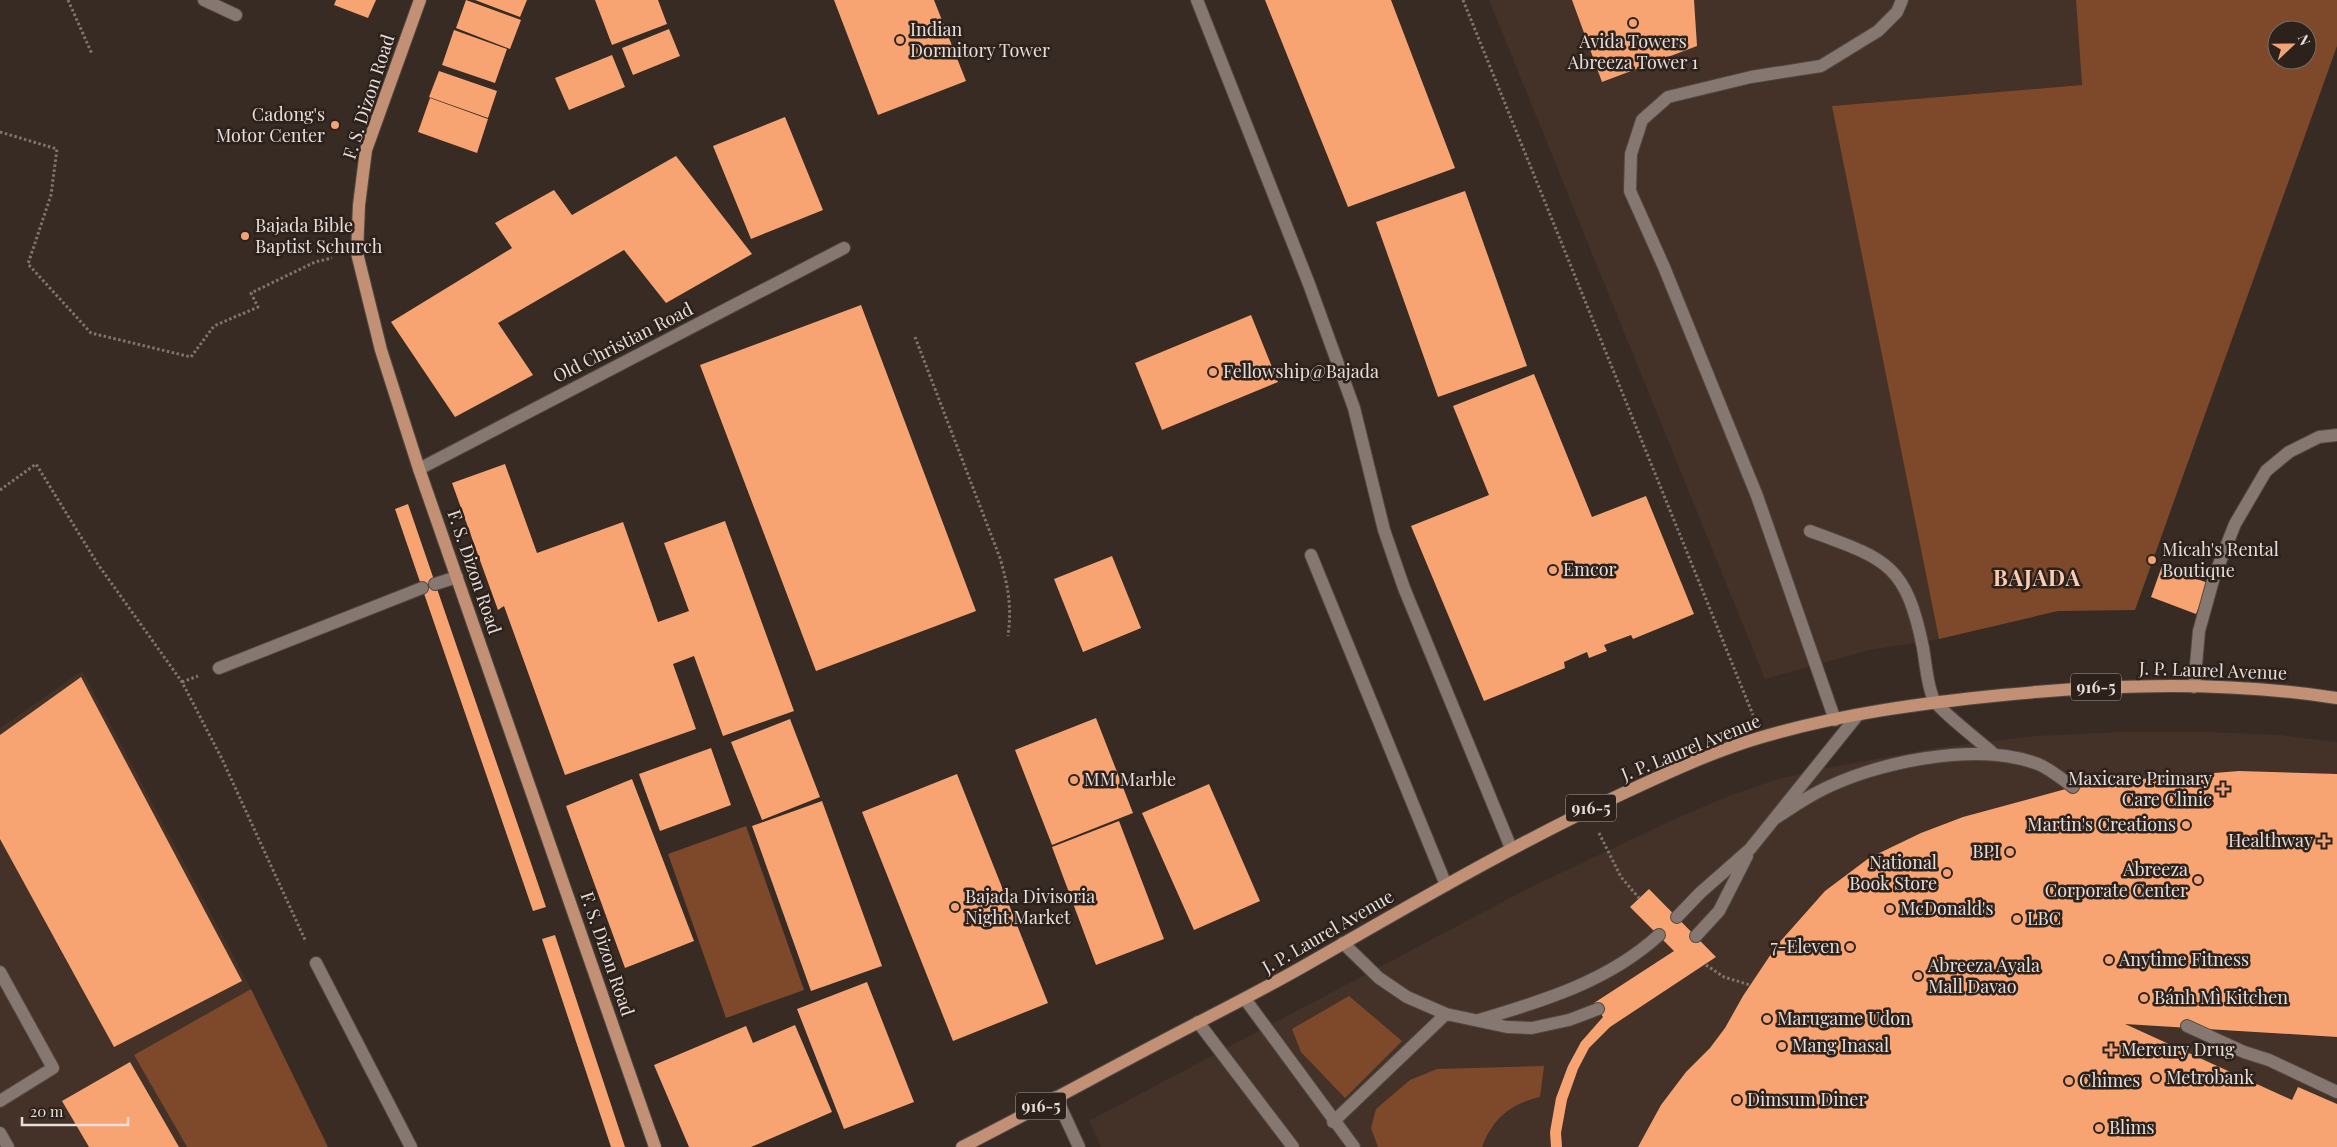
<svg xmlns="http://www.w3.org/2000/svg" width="2337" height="1147" viewBox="0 0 2337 1147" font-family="'Playfair Display',serif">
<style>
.built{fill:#443228}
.green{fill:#7d492a;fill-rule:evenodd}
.building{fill:#f8a472}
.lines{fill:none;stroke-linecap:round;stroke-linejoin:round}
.lane-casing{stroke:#524842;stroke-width:14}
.street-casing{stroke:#524842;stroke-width:14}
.primary-casing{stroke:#524842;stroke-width:14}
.path{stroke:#7f756f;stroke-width:3;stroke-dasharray:2.5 2.5;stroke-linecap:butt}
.lane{stroke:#867870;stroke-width:12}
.street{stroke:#867870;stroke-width:12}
.primary{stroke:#c29074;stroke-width:12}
.poi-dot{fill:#efa377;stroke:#2d211b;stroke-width:2}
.labels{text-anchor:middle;stroke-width:5;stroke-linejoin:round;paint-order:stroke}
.shield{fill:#2d211b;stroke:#aea5a1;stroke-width:1}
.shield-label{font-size:16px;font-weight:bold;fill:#e6deda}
.poi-label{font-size:18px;fill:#e6deda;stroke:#2d211b;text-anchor:start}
.street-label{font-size:18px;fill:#e6deda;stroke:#2d211b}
.district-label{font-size:22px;font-weight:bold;letter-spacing:1px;fill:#f9cdb5;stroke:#2d211b}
</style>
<rect width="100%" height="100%" fill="#372b24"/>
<path class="built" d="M1489 0H2076L2082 85 1833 106 1939 639 1869 650 1765 679Z
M82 671 251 989 134 1055 187 1147H0V728Z
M2121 732H2208L2281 735 2337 742V1147H1101L1089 1121 1525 890 1679 817 1729 796 1775 780 1822 769 1936 748 2034 736Z"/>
<path class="green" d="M2076 0H2337V46L2135 610 2058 611 1939 639 1832 106 2082 85ZM2277 30H2307V60H2277Z
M746 826 804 990 726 1018 668 854Z
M251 989 328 1147H187L134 1055Z
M1349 996 1402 1041 1345 1098 1301 1052 1292 1029Z
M1544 1066 1540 1097C1510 1104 1493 1118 1482 1147H1378L1371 1128 1376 1109 1410 1080 1437 1069Z"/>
<path class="building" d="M336 0H376L368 18 334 5Z
M466 0 521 20 510 49 456 28Z
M475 0H527L520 17Z
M595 0H658L667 24 612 45Z
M834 0H934L966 81 878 115Z
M1265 0H1391L1455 168 1348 207Z
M1572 0H1694L1697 46 1602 82Z
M669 29 680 56 633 75 622 48Z
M454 30 507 49 495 83 442 65Z
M612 55 625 87 569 110 555 78Z
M439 71 497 91 488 118 429 97Z
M430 98 488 119 477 153 418 132Z
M785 117 823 210 751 239 713 146Z
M676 156 752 254 666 303 624 250 498 323 533 375 455 417 391 322 512 248 495 223 554 190 572 215Z
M1465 191 1527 366 1438 397 1376 222Z
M861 305 976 611 816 671 700 365Z
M1251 315 1278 382 1162 430 1135 363Z
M1534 374 1592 517 1646 496 1694 614 1633 639 1631 635 1604 645 1607 651 1589 658 1587 652 1564 662 1565 668 1484 701 1411 526 1489 495 1453 406Z
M505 464 537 553 623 522 658 622 689 611 664 543 725 521 794 711 723 736 694 656 673 664 696 729 565 775 504 606 498 610 452 483Z
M408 504 546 907 533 911 395 509Z
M1112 556 1141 628 1083 652 1054 579Z
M2162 566 2208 583 2196 614 2151 597Z
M81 677 242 981 114 1047 0 839V735Z
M1096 718 1133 813 1052 845 1015 750Z
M790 719 820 797 762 820 731 742Z
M711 748 731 805 660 831 639 774Z
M2239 771 2337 774V1037L2125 1024 2292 1100 2298 1087 2337 1104V1147H1638L1661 1105 1686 1072 1710 1048 1725 1028 1743 996 1777 945 1825 891 1869 858 1921 833 1963 817 2073 787 2103 782Z
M957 774 1048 1003 953 1041 862 812Z
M632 779 694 941 625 968 566 806Z
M1209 784 1260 901 1194 930 1142 813Z
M822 801 882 966 811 991 752 826Z
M1119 821 1164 939 1096 965 1052 847Z
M1649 889 1716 957 1610 1027 1589 1048 1578 1069 1567 1100 1561 1133 1562 1147H1551L1550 1132 1556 1098 1568 1066 1581 1042 1603 1017 1594 1003 1674 951 1630 907Z
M555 935 625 1147H611L542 939Z
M867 982 914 1102 844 1129 797 1009Z
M795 1025 832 1112 751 1147H689L654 1065 746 1026 753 1043Z
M130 1062 179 1147H89L62 1101Z"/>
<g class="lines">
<defs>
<path id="lane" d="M1197 0 1309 284 1354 408 1384 530 1404 588 1511 848
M1810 531C1886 559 1906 563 1923 648 1926 664 1927 686 1934 700 1937 708 1984 745 1994 754
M1311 555 1446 885
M435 584 457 577
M219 668 422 588
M2194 687 2199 631 2214 577 2235 524 2266 471 2289 452 2319 437 2337 435
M1835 720 1757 496 1664 267 1630 191 1631 154 1642 120 1668 97 1751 77 1821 66 1878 31 1897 12 1902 0
M1774 819C1787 811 1801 801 1816 793 1873 762 1976 741 2038 764 2050 769 2062 779 2073 787
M1677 917 1700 893 1750 849 1857 716
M1696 936 1719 911 1747 856
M1343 943 1379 978 1407 997 1446 1014 1507 1027 1532 1028 1569 1020 1598 1009
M316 963 411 1147
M0 972 53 1068 0 1101
M1479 1020C1543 1001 1609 981 1659 935
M2187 1026 2244 1052 2269 1060 2337 1092
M1056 1097 1079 1147
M1333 1122 1446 1014
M0 1133 8 1147"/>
<path id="street" d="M204 0 236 15
M419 469 844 248
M1245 999 1354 1147
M1198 1022 1293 1147"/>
<path id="primary" d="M420 0 366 150 359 205 357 253 381 350 419 469 655 1147
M962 1147C1041 1107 1119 1063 1199 1022 1234 1004 1269 986 1304 966 1409 906 1514 844 1624 793 1669 772 1714 751 1762 737 1840 714 1922 703 2003 695 2114 684 2226 681 2337 698"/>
</defs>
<use href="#lane" class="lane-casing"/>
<use href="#street" class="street-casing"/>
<use href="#primary" class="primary-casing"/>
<path class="path" d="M68 0 92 54
M1463 0 1753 715
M0 132 57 149 51 195 28 264 91 333 191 357 214 326 258 307 251 293 315 262 332 258
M915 337 1000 558C1008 586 1012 606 1008 636
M0 490 36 464 97 563 182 682 222 759 306 942
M182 682 198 676
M1599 833 1621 877 1639 898
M1706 965 1724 977 1750 985"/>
<use href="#lane" class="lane"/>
<use href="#street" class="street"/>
<use href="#primary" class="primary"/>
</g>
<g class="poi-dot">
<circle cx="1633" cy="23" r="5"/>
<circle cx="900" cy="40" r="5"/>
<circle cx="335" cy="125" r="5"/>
<circle cx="245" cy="236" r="5"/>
<circle cx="1213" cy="372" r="5"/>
<circle cx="2152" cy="560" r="5"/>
<circle cx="1553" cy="570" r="5"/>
<circle cx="1074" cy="780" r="5"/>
<path d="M2220.5 781.5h5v5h5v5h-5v5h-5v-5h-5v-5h5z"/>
<circle cx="2186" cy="825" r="5"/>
<path d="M2321.5 833.5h5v5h5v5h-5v5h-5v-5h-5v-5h5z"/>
<circle cx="2010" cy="852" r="5"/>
<circle cx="1947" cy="873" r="5"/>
<circle cx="2198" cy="880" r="5"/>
<circle cx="955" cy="907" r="5"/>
<circle cx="1890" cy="909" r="5"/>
<circle cx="2017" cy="919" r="5"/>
<circle cx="1850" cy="947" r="5"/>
<circle cx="2109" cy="960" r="5"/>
<circle cx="1918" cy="976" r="5"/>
<circle cx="2144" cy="998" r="5"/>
<circle cx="1767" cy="1019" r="5"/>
<circle cx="1782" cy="1046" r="5"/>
<path d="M2108.5 1042.5h5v5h5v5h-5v5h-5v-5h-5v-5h5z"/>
<circle cx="2156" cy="1078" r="5"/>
<circle cx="2069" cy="1081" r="5"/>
<circle cx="1737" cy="1100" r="5"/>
<circle cx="2099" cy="1128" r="5"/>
</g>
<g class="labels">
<g class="shield">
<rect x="2071" y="673.5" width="50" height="27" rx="4"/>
<rect x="1566" y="794.5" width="50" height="27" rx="4"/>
<rect x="1016" y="1092.5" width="50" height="27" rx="4"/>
</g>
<g class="shield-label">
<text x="2096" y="693">916-5</text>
<text x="1591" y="814">916-5</text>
<text x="1041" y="1112">916-5</text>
</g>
<g class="poi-label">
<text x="910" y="36">Indian<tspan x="910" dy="21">Dormitory Tower</tspan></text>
<text x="1633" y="48" text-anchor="middle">Avida Towers<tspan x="1633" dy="21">Abreeza Tower 1</tspan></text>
<text x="325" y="121" text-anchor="end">Cadong's<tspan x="325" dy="21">Motor Center</tspan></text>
<text x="255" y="232">Bajada Bible<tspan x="255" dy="21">Baptist Schurch</tspan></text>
<text x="1223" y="378">Fellowship@Bajada</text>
<text x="2162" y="556">Micah's Rental<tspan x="2162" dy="21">Boutique</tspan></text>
<text x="1563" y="576">Emcor</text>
<text x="2212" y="785" text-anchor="end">Maxicare Primary<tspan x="2212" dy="21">Care Clinic</tspan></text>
<text x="1084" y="786">MM Marble</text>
<text x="2176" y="831" text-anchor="end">Martin's Creations</text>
<text x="2313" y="847" text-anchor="end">Healthway</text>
<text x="2000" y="858" text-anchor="end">BPI</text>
<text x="1937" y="869" text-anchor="end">National<tspan x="1937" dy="21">Book Store</tspan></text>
<text x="2188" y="876" text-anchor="end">Abreeza<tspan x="2188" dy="21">Corporate Center</tspan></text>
<text x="965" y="903">Bajada Divisoria<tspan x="965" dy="21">Night Market</tspan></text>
<text x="1900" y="915">McDonald's</text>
<text x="2027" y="925">LBC</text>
<text x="1840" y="953" text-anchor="end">7-Eleven</text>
<text x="2119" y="966">Anytime Fitness</text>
<text x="1928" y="972">Abreeza Ayala<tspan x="1928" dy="21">Mall Davao</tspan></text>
<text x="2154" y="1004">Bánh Mì Kitchen</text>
<text x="1777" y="1025">Marugame Udon</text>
<text x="1792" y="1052">Mang Inasal</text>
<text x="2121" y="1056">Mercury Drug</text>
<text x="2166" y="1084">Metrobank</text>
<text x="2079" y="1087">Chimes</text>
<text x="1747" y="1106">Dimsum Diner</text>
<text x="2109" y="1134">Blims</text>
</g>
<g class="street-label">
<text transform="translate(369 97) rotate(-72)" y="6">F. S. Dizon Road</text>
<text transform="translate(623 343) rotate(-27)" y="6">Old Christian Road</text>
<text transform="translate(474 572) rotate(71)" y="6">F. S. Dizon Road</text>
<text transform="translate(2213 671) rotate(2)" y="6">J. P. Laurel Avenue</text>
<text transform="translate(1691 748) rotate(-22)" y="6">J. P. Laurel Avenue</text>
<text transform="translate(1328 932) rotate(-30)" y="6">J. P. Laurel Avenue</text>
<text transform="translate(607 954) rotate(71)" y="6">F. S. Dizon Road</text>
</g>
<g class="district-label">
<text x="2037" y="586">BAJADA</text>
</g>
</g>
<g transform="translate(2292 45) rotate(68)"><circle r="24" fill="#2d211b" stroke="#776d67"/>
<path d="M0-4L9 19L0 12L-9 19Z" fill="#efa377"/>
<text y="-8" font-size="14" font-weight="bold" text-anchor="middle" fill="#e6deda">N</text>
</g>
<path d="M22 1117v8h106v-8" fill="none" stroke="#e6deda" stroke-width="2.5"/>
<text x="30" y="1117" font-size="15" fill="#e6deda" stroke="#2d211b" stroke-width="4" paint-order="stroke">20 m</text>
</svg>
